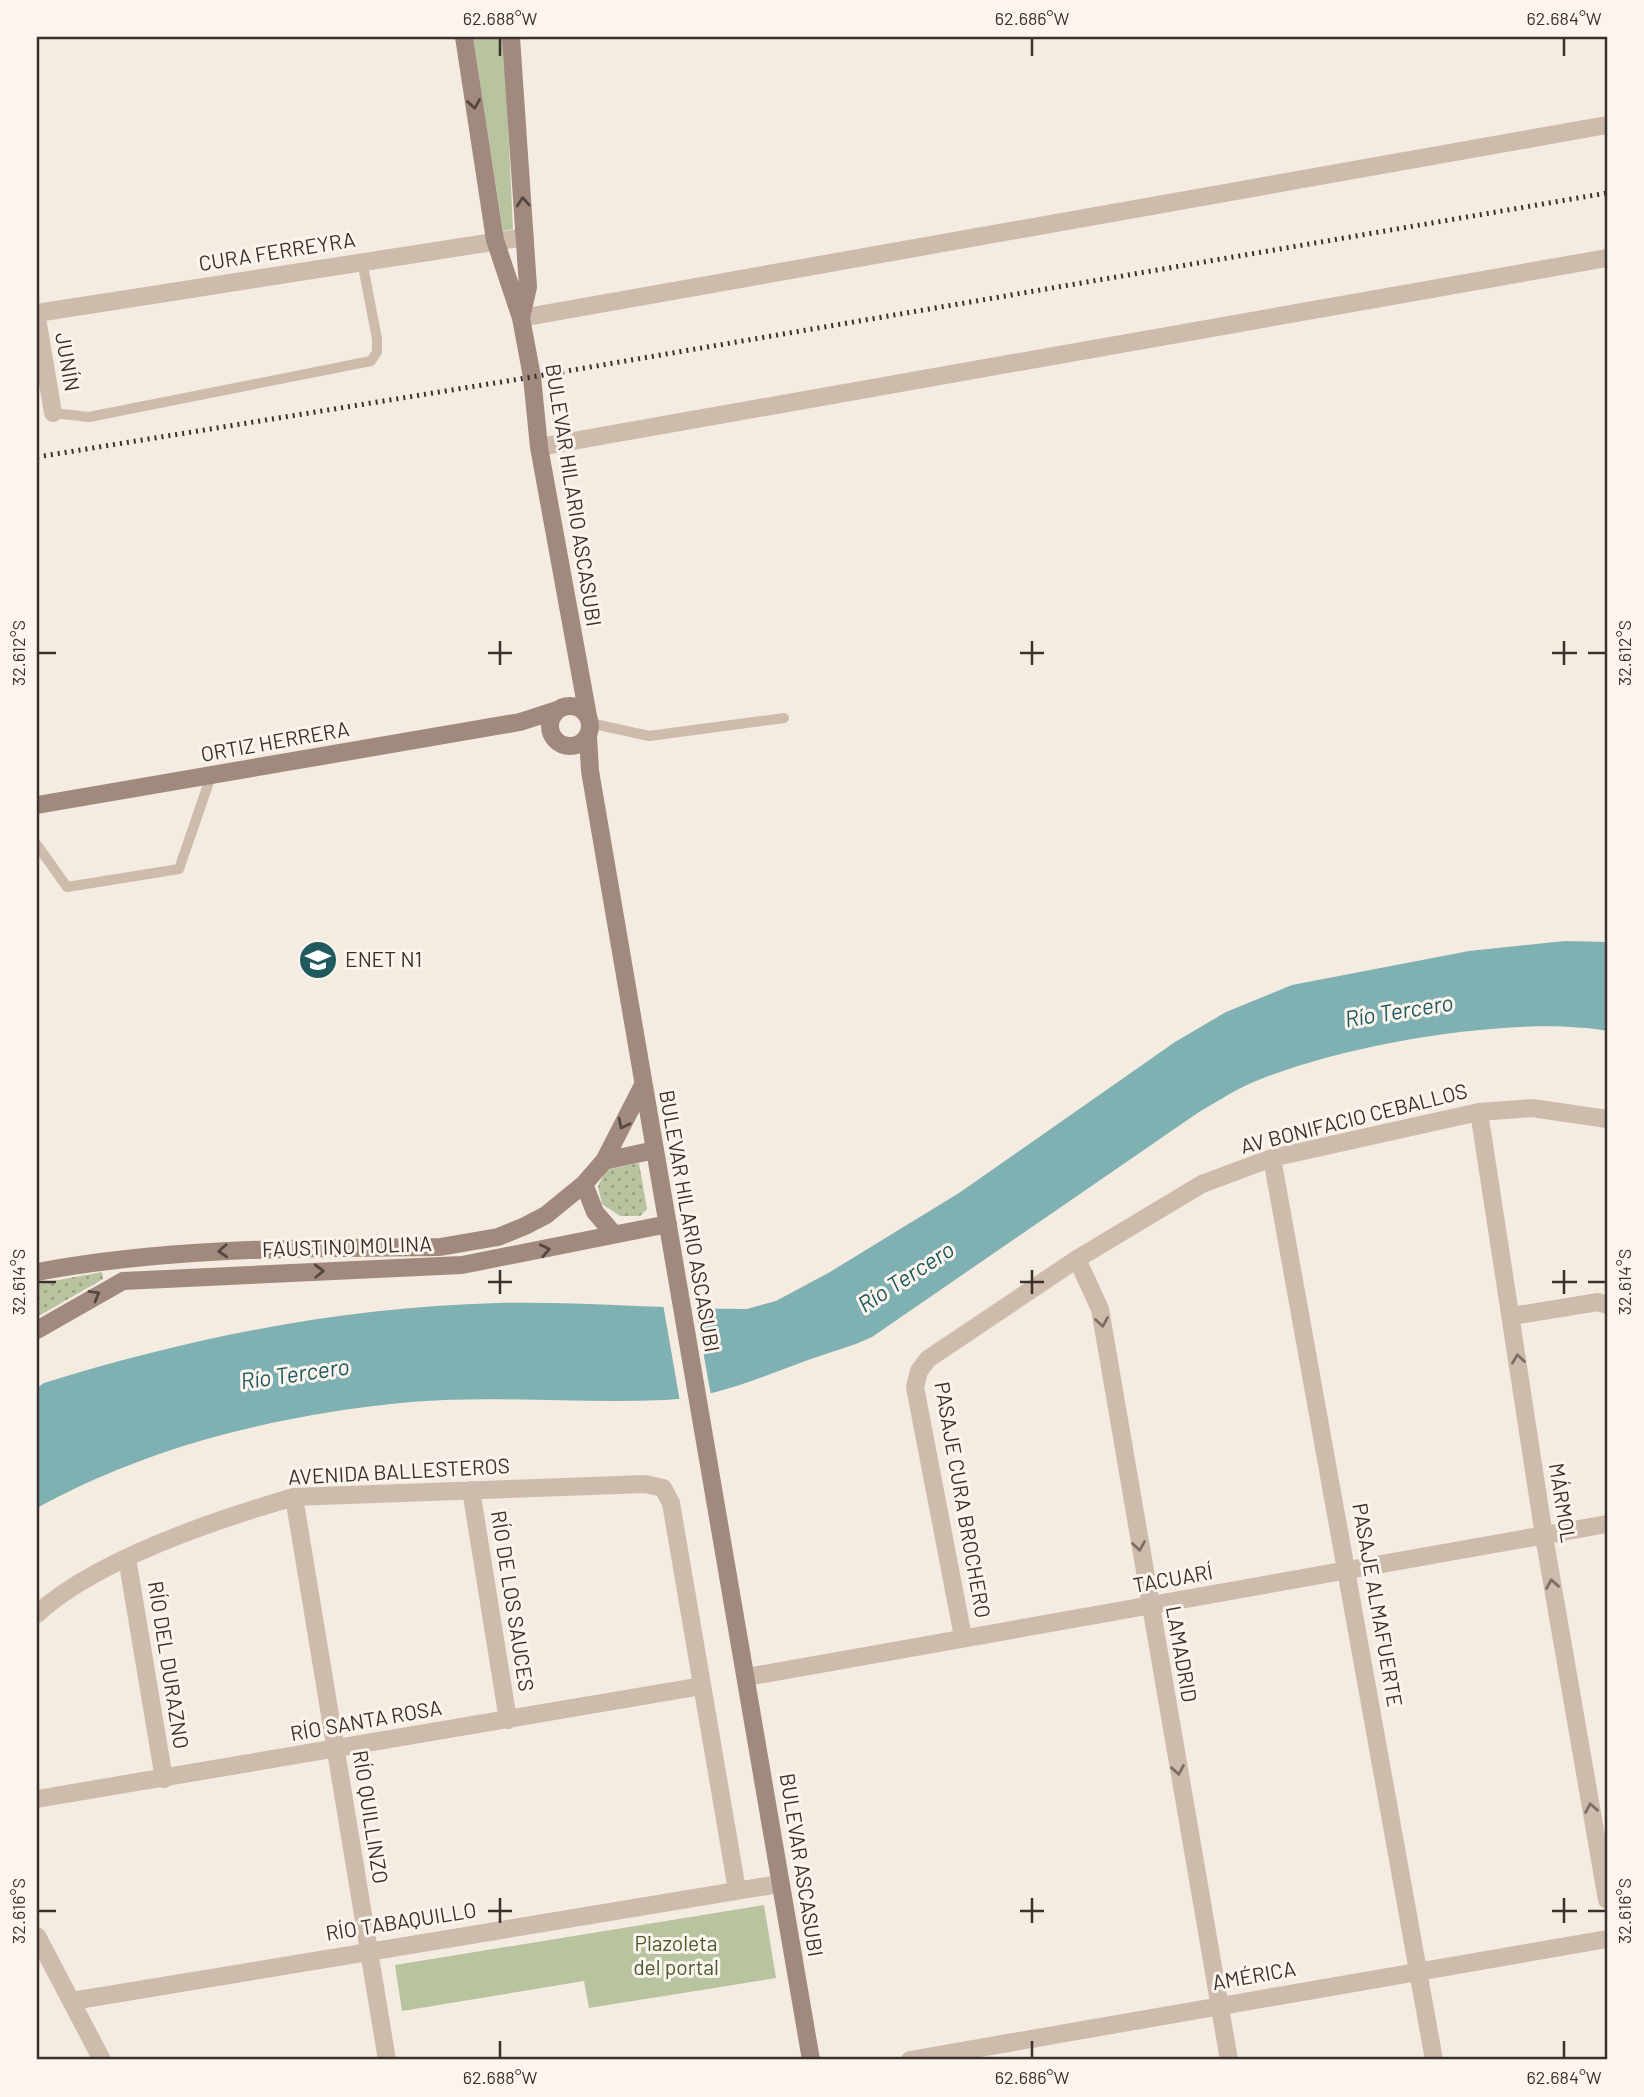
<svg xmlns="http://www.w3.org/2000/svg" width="1644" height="2097" viewBox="0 0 1644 2097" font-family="Barlow,sans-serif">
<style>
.grass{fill:url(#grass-dots)}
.park{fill:#b8c4a0}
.water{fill:#7fb0b2}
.pier{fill:#f4ebe1}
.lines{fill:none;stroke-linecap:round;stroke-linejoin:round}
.lane{stroke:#cdbbac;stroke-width:10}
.street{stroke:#cdbbac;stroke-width:18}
.secondary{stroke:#a18a7d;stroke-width:18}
.rail{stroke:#3b302b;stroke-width:5;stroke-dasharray:2 5;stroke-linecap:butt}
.oneway{stroke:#544640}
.oneway2{stroke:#7d6f65}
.ticks{fill:none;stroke:#3b302b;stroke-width:2.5}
.labels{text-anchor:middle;stroke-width:6;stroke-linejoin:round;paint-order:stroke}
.street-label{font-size:21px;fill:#3b302b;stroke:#fbf5ee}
.poi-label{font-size:21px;fill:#3b302b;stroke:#fbf5ee;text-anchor:start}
.park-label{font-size:21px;fill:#4a5a2e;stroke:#fbf5ee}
.water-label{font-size:23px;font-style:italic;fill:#1f5a5e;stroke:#fbf5ee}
.neatline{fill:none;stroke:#3b302b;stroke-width:2.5}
.ticks-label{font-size:18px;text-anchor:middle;fill:#3b302b}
</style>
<defs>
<pattern id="grass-dots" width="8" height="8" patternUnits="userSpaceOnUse" patternTransform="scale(1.75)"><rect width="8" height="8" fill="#b8c4a0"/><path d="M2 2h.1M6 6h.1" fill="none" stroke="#97a083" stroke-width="1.8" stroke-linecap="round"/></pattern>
</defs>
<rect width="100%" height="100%" fill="#f4ebe1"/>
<path class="grass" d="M639 1163 647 1209 640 1216H620L602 1204 598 1186 606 1170Z
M102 1272 103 1279 37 1317V1284Z"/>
<path class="park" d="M473 37H504L513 229 503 231Z
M764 1905 776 1978 589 2008 584 1981 402 2011 395 1965Z"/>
<path class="water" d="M1565 941 1607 942V1031C1514 1014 1331 1046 1245 1086 1229 1093 1214 1104 1199 1112L872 1337C851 1347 830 1352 808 1360 762 1377 714 1398 665 1400 581 1404 496 1395 411 1402 282 1414 151 1445 37 1508V1388L44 1383C192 1337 343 1307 498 1303 581 1301 664 1309 747 1309L776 1301 830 1272 959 1193 1175 1042 1226 1012 1292 985 1469 951Z"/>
<path class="pier" d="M663 1304 695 1305 711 1396 680 1402Z"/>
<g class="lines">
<path class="lane" d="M53 413 89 417 371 361 377 352V339L362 261
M590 723 649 736 784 718
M37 845 67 887 179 869 211 776"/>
<path class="street" d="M37 313 525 237
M37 318 53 413
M521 318 1607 125
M539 447 1607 258
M1479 1112 1544 1536 1607 1900
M1272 1158 1434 2060
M1077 1259 1100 1309 1229 2060
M1512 1316 1598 1302 1607 1305
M471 1490 508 1720
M294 1497 387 2060
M127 1558 164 1779
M37 1614C97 1559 215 1520 294 1497L645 1484 663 1488 671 1503 737 1890
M963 1637 915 1387 919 1371 928 1359 1077 1259 1202 1184 1272 1158 1479 1112 1532 1108 1607 1119
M747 1677 1607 1524
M37 1799 702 1686
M37 1936 102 2060
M72 2001 779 1884
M910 2060 1607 1939"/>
<path class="secondary" d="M464 37 495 240 521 318 532 377 539 447 588 716
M511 37 528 287 521 318
M550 726a20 20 0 1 1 40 0a20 20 0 1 1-40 0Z
M588 736 590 771 811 2060
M37 805 520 722 557 710
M604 1161 642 1087
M584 1184 595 1212 613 1233
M37 1272C169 1247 305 1248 440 1247L498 1237 525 1226 546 1215 584 1184 604 1161 655 1150
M37 1330 123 1281 462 1265 668 1224"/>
<path class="rail" d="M37 457 532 377 1607 193"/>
</g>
<defs><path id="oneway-chevron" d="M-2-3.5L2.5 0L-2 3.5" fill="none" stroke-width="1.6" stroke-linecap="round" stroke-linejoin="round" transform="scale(1.75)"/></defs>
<g class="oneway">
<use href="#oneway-chevron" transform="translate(474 104) rotate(81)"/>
<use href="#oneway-chevron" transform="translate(523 202) rotate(-94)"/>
<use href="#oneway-chevron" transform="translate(623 1124) rotate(117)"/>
<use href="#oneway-chevron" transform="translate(545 1250) rotate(-12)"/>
<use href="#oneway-chevron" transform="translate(223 1251) rotate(177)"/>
<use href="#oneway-chevron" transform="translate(319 1271) rotate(-2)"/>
<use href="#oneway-chevron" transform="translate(95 1295) rotate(-30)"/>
</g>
<g class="oneway2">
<use href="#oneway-chevron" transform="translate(1102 1322) rotate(81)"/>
<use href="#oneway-chevron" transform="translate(1518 1359) rotate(-98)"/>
<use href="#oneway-chevron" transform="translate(1139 1546) rotate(81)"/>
<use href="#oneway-chevron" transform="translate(1552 1584) rotate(-100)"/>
<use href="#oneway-chevron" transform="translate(1178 1770) rotate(80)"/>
<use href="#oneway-chevron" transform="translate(1591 1808) rotate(-100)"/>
</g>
<path class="ticks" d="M500 38V56M1032 38V56M1564 38V56M500 641V665M1032 641V665M1564 641V665M38 653H56M488 653H512M1020 653H1044M1552 653H1577M1588 653H1606M500 1270V1294M1032 1270V1294M1564 1270V1294M38 1282H56M488 1282H512M1020 1282H1044M1552 1282H1577M1588 1282H1606M500 1898V1923M1032 1898V1923M1564 1898V1923M38 1911H56M488 1911H512M1020 1911H1044M1552 1911H1577M1588 1911H1606M500 2041V2058M1032 2041V2058M1564 2041V2058"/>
<defs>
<symbol id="school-disc" viewBox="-11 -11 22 22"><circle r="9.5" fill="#1f5a5e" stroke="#fbf5ee"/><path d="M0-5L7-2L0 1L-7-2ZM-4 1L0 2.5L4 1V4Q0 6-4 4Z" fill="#fff"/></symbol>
</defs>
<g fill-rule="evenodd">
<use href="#school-disc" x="296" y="938" width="44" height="44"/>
</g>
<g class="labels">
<g class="street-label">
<text transform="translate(277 252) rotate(-9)" y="7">CURA FERREYRA</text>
<text transform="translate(67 362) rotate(80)" y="7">JUNÍN</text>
<text transform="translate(573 495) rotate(81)" y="7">BULEVAR HILARIO ASCASUBI</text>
<text transform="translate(275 742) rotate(-10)" y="7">ORTIZ HERRERA</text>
<text transform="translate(1354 1119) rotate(-14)" y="7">AV BONIFACIO CEBALLOS</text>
<text transform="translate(689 1221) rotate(80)" y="7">BULEVAR HILARIO ASCASUBI</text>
<text transform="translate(347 1247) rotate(-2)" y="7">FAUSTINO MOLINA</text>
<text transform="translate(399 1472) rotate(-3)" y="7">AVENIDA BALLESTEROS</text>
<text transform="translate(962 1500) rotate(80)" y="7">PASAJE CURA BROCHERO</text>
<text transform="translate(1562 1503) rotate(81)" y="7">MÁRMOL</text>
<text transform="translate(1173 1579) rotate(-10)" y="7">TACUARÍ</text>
<text transform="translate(512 1601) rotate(81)" y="7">RÍO DE LOS SAUCES</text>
<text transform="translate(1377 1605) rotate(80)" y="7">PASAJE ALMAFUERTE</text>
<text transform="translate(1181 1654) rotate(80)" y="7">LAMADRID</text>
<text transform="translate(168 1665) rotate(81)" y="7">RÍO DEL DURAZNO</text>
<text transform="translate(366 1721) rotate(-10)" y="7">RÍO SANTA ROSA</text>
<text transform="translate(370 1817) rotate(81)" y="7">RÍO QUILLINZO</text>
<text transform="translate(801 1865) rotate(81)" y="7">BULEVAR ASCASUBI</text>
<text transform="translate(401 1922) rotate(-9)" y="7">RÍO TABAQUILLO</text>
<text transform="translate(1254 1976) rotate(-10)" y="7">AMÉRICA</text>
</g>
<g class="poi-label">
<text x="345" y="967">ENET N1</text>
</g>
<g class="park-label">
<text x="676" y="1951">Plazoleta<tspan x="676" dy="24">del portal</tspan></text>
</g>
<g class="water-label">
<text transform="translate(1399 1011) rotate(-9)" y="8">Río Tercero</text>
<text transform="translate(906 1277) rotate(-33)" y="8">Río Tercero</text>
<text transform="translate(295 1374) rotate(-8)" y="8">Río Tercero</text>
</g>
</g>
<rect width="1644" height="2097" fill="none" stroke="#fbf5ee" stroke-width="77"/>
<rect x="38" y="38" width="1568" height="2020" class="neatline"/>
<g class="ticks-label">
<text x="500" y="25">62.688°W</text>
<text x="1032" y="25">62.686°W</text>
<text x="1564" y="25">62.684°W</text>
<text transform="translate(19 653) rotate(-90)" y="6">32.612°S</text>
<text transform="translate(1625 653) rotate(-90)" y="6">32.612°S</text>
<text transform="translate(19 1282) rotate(-90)" y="6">32.614°S</text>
<text transform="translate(1625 1282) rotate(-90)" y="6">32.614°S</text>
<text transform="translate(19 1911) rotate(-90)" y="6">32.616°S</text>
<text transform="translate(1625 1911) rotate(-90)" y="6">32.616°S</text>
<text x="500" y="2084">62.688°W</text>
<text x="1032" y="2084">62.686°W</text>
<text x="1564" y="2084">62.684°W</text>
</g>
</svg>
